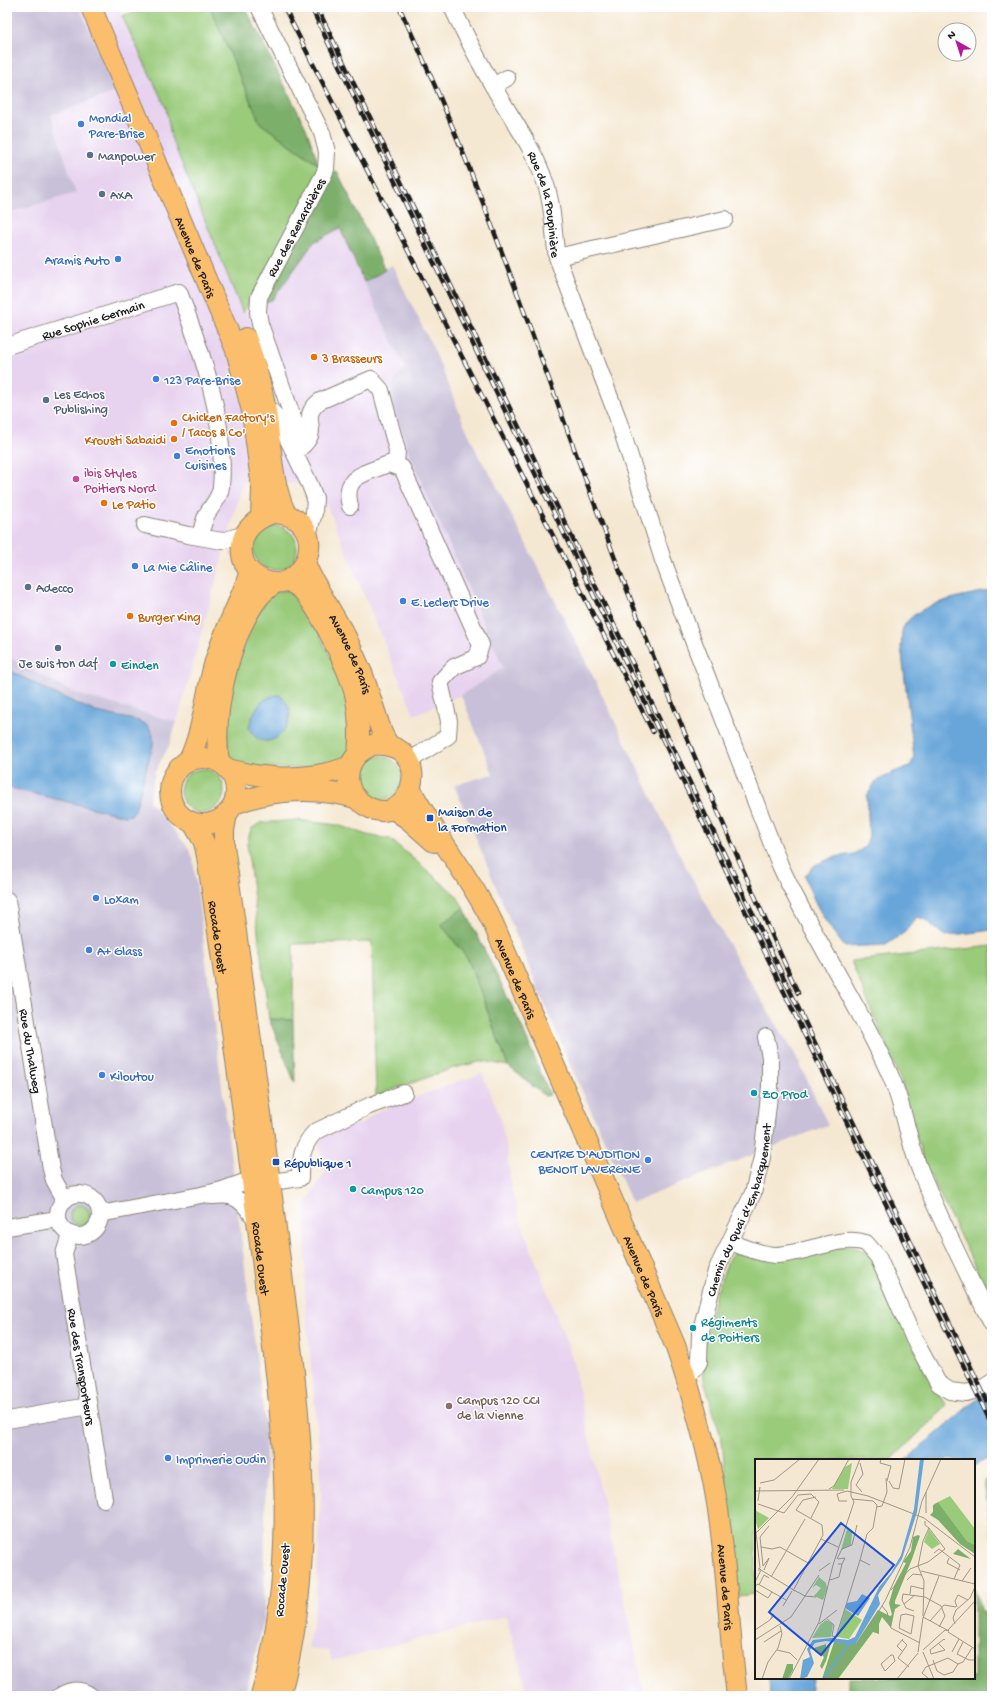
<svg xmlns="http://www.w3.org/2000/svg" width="999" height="1703" viewBox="0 0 999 1703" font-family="'Gochi Hand',sans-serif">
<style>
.built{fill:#e7d2ef}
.industrial{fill:#c8bfd8}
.green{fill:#9acb7a;stroke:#5b744b}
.forest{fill:#7baf6a;stroke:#4c6643}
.water{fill:#67a5d9;stroke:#42607a}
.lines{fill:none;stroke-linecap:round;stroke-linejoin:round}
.minor-casing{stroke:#888277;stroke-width:18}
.major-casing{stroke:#888277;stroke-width:22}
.minor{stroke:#fff;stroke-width:16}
.major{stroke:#fabe6d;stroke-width:20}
.rail-casing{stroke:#1c1c1c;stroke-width:4.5}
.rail{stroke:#fff;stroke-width:3;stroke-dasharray:9;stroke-linecap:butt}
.shop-dot{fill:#3f7fe0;stroke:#fff;stroke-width:1.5}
.service-dot{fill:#5c6f8a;stroke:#fff;stroke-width:1.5}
.food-dot{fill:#e8710a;stroke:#fff;stroke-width:1.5}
.hotel-dot{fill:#d1479c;stroke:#fff;stroke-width:1.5}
.culture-dot{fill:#0f9aa8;stroke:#fff;stroke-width:1.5}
.transit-dot{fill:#1a4fb4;stroke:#fff;stroke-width:1.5}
.education-dot{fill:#8d6e63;stroke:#fff;stroke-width:1.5}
.labels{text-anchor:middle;stroke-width:3;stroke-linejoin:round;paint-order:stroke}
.shop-label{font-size:13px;fill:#366cbe;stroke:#fff;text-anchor:start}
.service-label{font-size:13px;fill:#4e5e75;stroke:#fff;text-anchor:start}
.street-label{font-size:13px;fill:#1c1c1c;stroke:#fff}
.food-label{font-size:13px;fill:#c56008;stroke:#fff;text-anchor:start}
.hotel-label{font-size:13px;fill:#b23c85;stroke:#fff;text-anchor:start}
.culture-label{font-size:13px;fill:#0d838f;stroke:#fff;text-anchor:start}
.transit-label{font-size:13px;fill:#164399;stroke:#fff;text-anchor:start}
.education-label{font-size:13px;fill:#785e54;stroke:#fff;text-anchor:start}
.inset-river{fill:none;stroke:#67a5d9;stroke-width:2}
.inset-road{fill:none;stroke:#9e9689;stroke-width:1}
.view{fill:#1d4ed8;fill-opacity:0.15;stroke:#1d4ed8;stroke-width:2}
.inset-edge{fill:none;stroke:#1c1c1c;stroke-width:2}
</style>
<rect width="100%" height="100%" fill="#fff"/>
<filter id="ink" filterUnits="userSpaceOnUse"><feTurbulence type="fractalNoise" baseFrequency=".025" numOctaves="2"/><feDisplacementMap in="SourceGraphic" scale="8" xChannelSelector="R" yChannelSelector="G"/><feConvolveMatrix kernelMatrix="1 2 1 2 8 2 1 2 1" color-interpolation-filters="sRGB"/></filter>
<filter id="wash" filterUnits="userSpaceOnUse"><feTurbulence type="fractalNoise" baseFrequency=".012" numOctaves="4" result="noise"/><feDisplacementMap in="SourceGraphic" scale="16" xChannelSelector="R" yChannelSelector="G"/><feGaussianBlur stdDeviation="0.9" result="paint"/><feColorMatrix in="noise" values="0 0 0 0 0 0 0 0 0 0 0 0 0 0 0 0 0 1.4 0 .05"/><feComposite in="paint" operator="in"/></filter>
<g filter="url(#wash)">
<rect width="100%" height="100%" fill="#f5e8d2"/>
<path class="built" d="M79 7H119L122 16 166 108 171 137 243 313 273 299 314 242 340 228 405 368 396 378 410 455 503 668 461 695 414 715 318 484 243 482 177 722 74 693 7 656V213L76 193 51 115 116 92Z
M482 1073 500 1116 507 1151 511 1187 519 1217 571 1354 645 1696H529L506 1616 332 1661 329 1651 308 1648 316 1599 321 1494 320 1458 305 1303 306 1204 325 1172 319 1145 321 1139 324 1136 353 1124 360 1125 376 1112Z"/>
<path class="industrial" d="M7 7H79L116 92 51 115 76 193 7 213Z
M392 265 435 352 462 419 480 459 491 475 588 666 681 858 745 974 795 1054 828 1125 632 1203 559 1039 454 785 493 774 461 695 503 668 410 455 393 404 392 386 396 378 405 368 364 282Z
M7 656 74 693 177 722 169 746 155 772 149 801 188 847 193 859 266 1432 264 1620 245 1696H7Z"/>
<path class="green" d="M148 7H210L260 123 319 165 312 185 243 313 171 137 166 108 122 16Z
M253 548a22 22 0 1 1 44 0a22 22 0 1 1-44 0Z
M290 590 306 606 350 697 351 754 324 769 238 767 228 759 225 702 252 622 273 592Z
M358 778a22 22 0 1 1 44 0a22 22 0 1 1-44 0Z
M180 791a22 22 0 1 1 44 0a22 22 0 1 1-44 0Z
M296 820 337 825 367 835 390 839 456 895 464 908 441 924 468 959 508 1066 484 1061 453 1068 376 1096 372 942 293 944V1020L269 1019 247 844 251 829 260 823Z
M992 946V1301L924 1163 902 1084 851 961Z
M70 1215a10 10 0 1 1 20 0a10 10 0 1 1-20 0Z
M853 1246 873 1256 926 1373 947 1406 891 1460H756V1594L737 1596 722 1441 704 1380 703 1349 716 1293 729 1259 733 1254Z"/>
<path class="forest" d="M210 7H245L306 128 319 165 260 123Z
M337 171 385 270 364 282 340 228 314 242 273 299 263 304 329 176Z
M464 908 521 1025 550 1095 545 1096 508 1066 468 959 441 924Z
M269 1019 293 1020 295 1083Z
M992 1476V1536L984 1481Z
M974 1587 982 1612H992V1696H848V1678H974Z"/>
<path class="water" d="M987 591H992V930L945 936 924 919 917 917 905 932 886 945 845 947C828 927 812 901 805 876L815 865 834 857 854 854 865 847 869 836 867 796 875 782 894 772 910 766 914 758 901 646C902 641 901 632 903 628 915 603 963 596 987 591Z
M7 669 53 693 96 712 139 721 148 726 153 735V745L135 810 131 815 125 816 7 787Z
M279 695C309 714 268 765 249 728 252 712 261 696 279 695Z
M992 1389V1456L974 1466V1460H906L970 1405Z
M769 1678H813L811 1696H770Z"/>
</g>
<g filter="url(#ink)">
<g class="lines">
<defs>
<g id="minor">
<path d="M259 7 322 133 327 152 326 169 323 176 259 297 258 312 260 324 300 438V448L294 451"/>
<path id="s1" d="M452 7C465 34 478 60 493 86 511 118 535 149 546 185 554 208 553 234 557 257L725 219"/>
<path d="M493 86 507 78"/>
<path d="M557 257 617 416 663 560 689 630 780 865C813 938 859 1004 891 1077 904 1107 908 1140 920 1170 941 1222 967 1273 992 1324"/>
<path id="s2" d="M7 346 179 292C202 353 227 420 221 487 220 498 212 505 207 514 203 522 202 529 200 537"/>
<path d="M265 405 277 417 310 485 315 498 314 513 308 535"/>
<path d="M300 448C325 428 296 420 320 401L371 379 381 390 397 450 396 465"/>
<path d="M350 506C342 475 365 474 388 464L402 468 481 645 477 657 454 667 440 682 449 721 448 736 409 761"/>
<path d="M145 525 188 535 222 541 245 534"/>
<path id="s3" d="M7 900 51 1169 54 1180 65 1200"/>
<circle cx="79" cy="1215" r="21"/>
<path d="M211 1196C217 1196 224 1195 230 1196 242 1199 250 1212 257 1222"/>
<path d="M100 1214 201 1195 222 1190 247 1181 271 1182 300 1178C300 1160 302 1145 315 1132L369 1106 404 1093"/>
<path d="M7 1227 58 1219"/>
<path id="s4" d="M70 1235 64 1254 104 1499"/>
<path d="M731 1242C745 1248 760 1254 775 1255 803 1255 840 1234 866 1243L878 1257 913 1337 938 1383 950 1391 966 1393 981 1389 992 1382"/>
<path id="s5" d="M686 1376 694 1370 699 1362 700 1334 716 1271 753 1193 762 1157 770 1087V1057L766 1037"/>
<path d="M7 1420 89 1406"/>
<path d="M60 1696C71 1689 80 1688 91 1696"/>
</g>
<g id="major">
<path id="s6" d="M91 7 236 350 252 411 262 489 261 517"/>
<path d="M246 338C254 360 261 383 265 406 271 440 271 483 286 514"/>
<path d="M273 513C340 516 302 612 253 574 238 562 238 538 252 525 258 519 265 516 273 513Z"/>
<path id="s7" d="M305 564 313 580 346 637 363 675 382 733 389 746"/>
<path d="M288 580C292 583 297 586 301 589 318 605 352 675 356 699 359 717 360 736 358 754"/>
<path d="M372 745C442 739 410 843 359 801 345 789 345 768 357 755 361 751 367 748 372 745Z"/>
<circle cx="203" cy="791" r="33"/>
<path d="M188 762C203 732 205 697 214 665 223 632 240 603 250 571"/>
<path d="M219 762C212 714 229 636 259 597 263 592 270 587 275 583"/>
<path d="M228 769C268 780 309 781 348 767"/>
<path id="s8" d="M411 790C436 836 470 877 493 923L675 1345C693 1397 708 1449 717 1503 727 1566 729 1632 737 1696"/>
<path d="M234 804C271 789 317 787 355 798"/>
<path d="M393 809 408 819 434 842"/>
<path d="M227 814 224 830V846C243 981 262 1116 279 1252 298 1399 321 1550 280 1696"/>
<path id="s9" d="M193 823 204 842 207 856C226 985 244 1115 260 1244 279 1396 304 1545 261 1696"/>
</g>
</defs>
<use href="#minor" class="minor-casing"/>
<use href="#major" class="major-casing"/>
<use href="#minor" class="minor"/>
<use href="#major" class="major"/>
<defs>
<path id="rail" d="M284 7 653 732
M311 7 992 1425
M317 7 992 1411
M399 7C479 174 537 351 602 524 661 683 728 838 798 993"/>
</defs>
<use href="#rail" class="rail-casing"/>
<use href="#rail" class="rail"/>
</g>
</g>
<g class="shop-dot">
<circle cx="81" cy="124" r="4"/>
<circle cx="118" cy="259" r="4"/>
<circle cx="156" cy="379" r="4"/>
<circle cx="177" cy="456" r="4"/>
<circle cx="135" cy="566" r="4"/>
<circle cx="403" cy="601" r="4"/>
<circle cx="96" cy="898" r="4"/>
<circle cx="89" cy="950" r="4"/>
<circle cx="102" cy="1075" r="4"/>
<circle cx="648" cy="1160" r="4"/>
<circle cx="168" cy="1458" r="4"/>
</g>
<g class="service-dot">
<circle cx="90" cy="155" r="4"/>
<circle cx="102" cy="194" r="4"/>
<circle cx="46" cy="400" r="4"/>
<circle cx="28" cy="587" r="4"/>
<circle cx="58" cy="648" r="4"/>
</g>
<g class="food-dot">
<circle cx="314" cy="357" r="4"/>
<circle cx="174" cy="423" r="4"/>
<circle cx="174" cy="439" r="4"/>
<circle cx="104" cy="503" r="4"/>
<circle cx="130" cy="616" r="4"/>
</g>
<circle class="hotel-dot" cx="76" cy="479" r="4"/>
<g class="culture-dot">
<circle cx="113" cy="664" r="4"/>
<circle cx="754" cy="1093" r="4"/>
<circle cx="353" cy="1189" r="4"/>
<circle cx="693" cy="1328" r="4"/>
</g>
<g class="transit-dot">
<rect x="426" y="814" width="8" height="8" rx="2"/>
<rect x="272" y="1158" width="8" height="8" rx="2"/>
</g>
<circle class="education-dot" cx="449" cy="1406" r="4"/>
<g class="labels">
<g class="shop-label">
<text x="89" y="122">Mondial<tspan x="89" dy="15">Pare-Brise</tspan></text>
<text x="110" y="264" text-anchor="end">Aramis Auto</text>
<text x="164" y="384">123 Pare-Brise</text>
<text x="185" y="454">Emotions<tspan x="185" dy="15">Cuisines</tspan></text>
<text x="143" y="571">La Mie Câline</text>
<text x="411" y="606">E.Leclerc Drive</text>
<text x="104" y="903">Loxam</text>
<text x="97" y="955">A+ Glass</text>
<text x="110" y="1080">Kiloutou</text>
<text x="640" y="1158" text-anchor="end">CENTRE D'AUDITION<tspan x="640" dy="15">BENOIT LAVERGNE</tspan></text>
<text x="176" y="1463">Imprimerie Oudin</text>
</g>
<g class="service-label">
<text x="98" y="160">Manpower</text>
<text x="110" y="199">AXA</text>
<text x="54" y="398">Les Echos<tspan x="54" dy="15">Publishing</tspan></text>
<text x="36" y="592">Adecco</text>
<text x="58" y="667" text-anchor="middle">Je suis ton daf</text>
</g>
<g class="street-label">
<text dy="5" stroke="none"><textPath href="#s1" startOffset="220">Rue de la Poupinière</textPath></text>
<text transform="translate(295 227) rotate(-62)" y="5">Rue des Renardières</text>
<text dy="5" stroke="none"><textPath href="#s6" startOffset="271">Avenue de Paris</textPath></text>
<text dy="5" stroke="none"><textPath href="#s2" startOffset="90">Rue Sophie Germain</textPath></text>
<text dy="5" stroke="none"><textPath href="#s7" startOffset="101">Avenue de Paris</textPath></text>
<text dy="5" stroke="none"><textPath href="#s9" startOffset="118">Rocade Ouest</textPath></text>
<text dy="5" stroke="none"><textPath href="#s8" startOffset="216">Avenue de Paris</textPath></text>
<text dy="5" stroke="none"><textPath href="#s3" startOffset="153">Rue du Thalweg</textPath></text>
<text dy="5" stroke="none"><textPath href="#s5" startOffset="178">Chemin du Quai d’Embarquement</textPath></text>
<text dy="5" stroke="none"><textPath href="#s9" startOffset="442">Rocade Ouest</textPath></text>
<text dy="5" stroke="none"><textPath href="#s8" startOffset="540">Avenue de Paris</textPath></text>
<text dy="5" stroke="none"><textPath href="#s4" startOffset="134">Rue des Transporteurs</textPath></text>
<text transform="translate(281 1580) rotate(-85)" y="5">Rocade Ouest</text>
<text dy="5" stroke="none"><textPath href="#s8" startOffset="864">Avenue de Paris</textPath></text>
</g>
<g class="food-label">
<text x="322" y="362">3 Brasseurs</text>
<text x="182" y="421">Chicken Factory's<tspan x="182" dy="15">/ Tacos &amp; Co'</tspan></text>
<text x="166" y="444" text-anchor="end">Krousti Sabaidi</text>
<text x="112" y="508">Le Patio</text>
<text x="138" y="621">Burger King</text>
</g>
<g class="hotel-label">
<text x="84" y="477">ibis Styles<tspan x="84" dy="15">Poitiers Nord</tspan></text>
</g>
<g class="culture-label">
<text x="121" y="669">Einden</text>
<text x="762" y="1098">ZO Prod</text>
<text x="361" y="1194">Campus 120</text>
<text x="701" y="1326">Régiments<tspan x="701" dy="15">de Poitiers</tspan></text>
</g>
<g class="transit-label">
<text x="438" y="816">Maison de<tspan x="438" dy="15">la Formation</tspan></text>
<text x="284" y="1167">République 1</text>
</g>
<g class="education-label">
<text x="457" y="1404">Campus 120 CCI<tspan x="457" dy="15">de la Vienne</tspan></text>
</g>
</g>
<g transform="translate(755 1459)">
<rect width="220" height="220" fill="#f5e8d2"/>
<path d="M97 4 93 30H77L90 8ZM195 37 220 70V86L212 82 183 43ZM0 51 14 59 3 70 0 61ZM92 70 97 72 96 86 86 91ZM174 70 185 85 177 90 169 83ZM64 118 71 124 72 130 68 141 59 137 66 129 61 126 57 129ZM90 150 107 161 94 180 82 178ZM71 161 78 165 76 178 57 179 65 166Z" fill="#9acb7a"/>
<path d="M183 43 212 82 220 86V95L205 85 183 61 175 56 178 53V46ZM163 76 165 77 157 100 140 142V145L146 146 140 150 136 169 127 158 124 165V175L118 173 83 220H67L79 183 101 184 123 151 135 157 137 156 134 144 139 127 151 104 148 103 156 92 158 78ZM203 90 216 100 198 95ZM76 184 71 202 67 210 65 207 69 198 59 189 71 185V191ZM32 205H38V211L33 220H27Z" fill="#7baf6a"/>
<path d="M165 0H169L162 53 147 100 123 136 125 145 101 184 97 186 71 182 60 184 55 191 59 204 52 218 45 220 48 201 55 198 52 190 58 181 77 179 93 181 100 178 124 128 136 114 146 96 159 50ZM107 135 115 139 103 157 90 149 92 144 102 142Z" fill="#67a5d9"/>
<path class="inset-river" d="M68 220 96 182"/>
<path class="inset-road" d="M126 0 125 4 136 7 132 22M105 4 108 15 101 26 107 33M134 22 138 29 144 30 150 0M5 24 19 21 45 0M74 30 79 27 94 0M0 32 89 31M97 40 118 42 122 46 118 69 112 75 105 101 115 106M3 42 5 28M92 42H84L82 35 92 32 113 37 169 59 220 98M3 45 29 54 43 36 56 35 64 43 56 59M122 48 127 47 132 33 131 19M171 54V33M0 65 5 109M0 75 37 38 64 0M66 80 83 88M6 88 17 90 25 88 53 104M179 94 184 90 205 106 199 120M194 99 192 104 205 111M82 100 87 90 97 86 102 66M83 100 90 99 87 105M8 107 5 78 14 67M8 107 14 99 9 111M163 107 169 122 168 157M163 107 168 82 174 69 170 66V62M6 111 37 130M64 112 75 104M166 112 220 125M16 118 50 60M75 121 84 118 87 105H83M152 121 158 115 167 116M207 122 216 109M0 123 6 111 4 109V112M4 126 9 116 14 119M0 127 3 125 31 141M39 130 68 76 67 66 41 51 48 41 61 38M0 131 13 139 17 133M136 131 155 110 173 103 190 90 174 69M40 132 37 130 50 137M155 135 156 127 169 130M49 137 61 138M149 145 160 136M28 147 37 132M127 147 132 153 136 169 165 184M202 148 200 142 203 136 213 141M159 152 151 149 147 141 148 135 170 138 186 147 190 157 184 168M151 155 159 157 156 175 144 169 146 156ZM168 158 194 172 190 171M72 160 79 166 77 177 81 178 105 101M175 162 189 146 201 148M64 165 82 151M200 165 198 159 201 151 215 139 220 128M0 171 15 161 18 158V155L15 161M193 171 220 142M193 173 220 190M0 181 36 158 64 116M147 181 152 186 143 199 154 208M9 183 26 172M208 183 202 195 214 201H220M183 184 190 191 176 195 175 191 189 180 190 181M22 191 35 194 42 201M168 191 190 171M147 192 142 187 148 180M163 193 168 159 184 117M168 193 179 220M197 193 204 180M136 196H138L140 202 130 212 126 205ZM178 201 182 212 189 216 198 213 203 205M7 220 13 203 23 189 27 175 25 167M34 220 64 163 78 106 99 43 96 37V23L105 0M74 220 104 184 130 142 155 88 167 42 186 0M142 220 163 194M174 220 167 214 171 208 193 199 203 205 208 203 217 189"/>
<path class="view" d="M86 64 139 106 66 196 14 153Z"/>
<rect width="220" height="220" class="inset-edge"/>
</g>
<rect width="999" height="1703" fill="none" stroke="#fff" stroke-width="24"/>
<g transform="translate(957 42) rotate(321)"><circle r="19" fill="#ffffff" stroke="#a4a4a4"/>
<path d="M0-3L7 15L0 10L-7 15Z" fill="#b5179e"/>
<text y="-6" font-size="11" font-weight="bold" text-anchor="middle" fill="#1c1c1c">N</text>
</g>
</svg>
